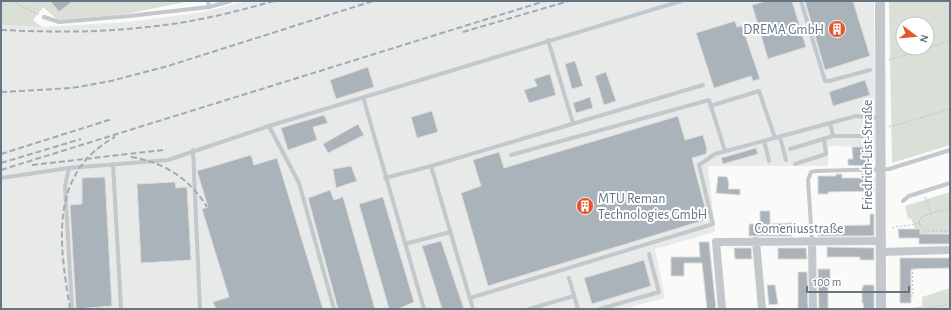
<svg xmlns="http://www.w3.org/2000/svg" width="951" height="310" viewBox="0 0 951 310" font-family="'Alegreya Sans',sans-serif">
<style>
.built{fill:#e8e9e9}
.green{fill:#dadfd7;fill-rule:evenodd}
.building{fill:#aab3b9;stroke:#dcdcda}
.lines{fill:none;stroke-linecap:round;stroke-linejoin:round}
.path{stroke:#bbbfc2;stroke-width:1;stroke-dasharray:2 2;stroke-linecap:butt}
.service{stroke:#c3c8cc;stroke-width:4}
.minor{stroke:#c3c8cc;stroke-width:8}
.tertiary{stroke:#c3c8cc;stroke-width:10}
.rail{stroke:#a2aab0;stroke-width:2;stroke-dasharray:6 3;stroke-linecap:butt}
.labels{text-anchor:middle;stroke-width:4;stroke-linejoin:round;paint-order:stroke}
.poi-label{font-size:14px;fill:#657683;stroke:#fff;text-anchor:end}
.street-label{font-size:14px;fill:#657683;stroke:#fff}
</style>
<rect width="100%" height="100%" fill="#fafaf8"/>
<path class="built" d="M247 1H874L875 147 829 146 828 166H708L715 232 655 249 665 298 624 309H1V25L42 27 129 22 204 12Z"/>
<path class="green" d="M1 1H190L126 14 58 20 43 7 33 20 42 27 1 25Z
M889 1H950V145L892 163ZM903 24H927V48H903Z
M950 192V233L920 234 915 229 911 218 908 219 905 206Z
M950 288V309H905L922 306V297Z"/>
<path class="building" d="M50 1H73L59 12Z
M766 1H792L806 47 768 59 752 5Z
M805 1H853L870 56 825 70Z
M735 21 737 27 742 26 760 79 753 81 751 76 714 88 696 33Z
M575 61 583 86 572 89 565 64Z
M368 67 374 87 336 99 330 80Z
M606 72 616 101 604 105 595 76Z
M550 74 556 95 529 103 524 90 537 86 534 79Z
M865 80 870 95 833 106 829 92Z
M590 97 593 108 576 113 573 103Z
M432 111 438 132 417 138 411 117Z
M324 115 328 123 313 127 317 140 288 150 281 128Z
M678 116 685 140 703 135 707 149 706 154 692 158 708 219 488 286 461 193 481 186 473 160 499 152 504 168Z
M358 124 364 135 328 153 323 144Z
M852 147H874V158H866L865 166 848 165V159H853Z
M756 148 758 154 723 164 721 158Z
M251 155 254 165 277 158 323 309H216L213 302 229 297 202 209 208 207 197 171Z
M351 166 357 181 336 188 333 169Z
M836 174H842V178H861V174H867L866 178H874V191L828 192V194H818V176H836Z
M718 176 727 177 729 184 728 189H740V195L716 193Z
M105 177 112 306 76 309 70 205 82 204V178Z
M175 182 176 188 187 187 191 260 141 263 137 184Z
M330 190 334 200 343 197 375 309H338L308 198Z
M383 197 414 302 398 309H389L359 204Z
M760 211H770V224L792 223V236H749V224H760Z
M870 214H874V236H818V226L870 225Z
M898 229H920V234H950V244H919V238H899Z
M441 241 464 309H442L422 246Z
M699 242H709L716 309H707L702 263H684V276H671V257H700Z
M827 247 874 248V260H860V257H827Z
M734 248H751L752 259H735Z
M778 248H806L807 259H778Z
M900 258H950V268L911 269V303H900Z
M644 260 651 286 592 304 584 278Z
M818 269H830V284H828V309H819Z
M798 272H807L808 309H798Z
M767 285H775L778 304 769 305Z
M863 285H874V309H864L863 303H862V288H863Z"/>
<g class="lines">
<path class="path" d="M12 1 39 15
M889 60 950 41
M889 127 950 109
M925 197 931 213
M919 223 921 217 942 210H950
M892 228C901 225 910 226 919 223L922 228 927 231H950
M911 296H913L912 258
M925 309 950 304"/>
<path class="service" d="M208 1 209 7
M801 1 825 81H829L870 70
M44 17 59 22 129 16 209 7 231 1
M548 40 573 123
M363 97 424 309
M710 106 759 91 775 138
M830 123 833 136H870
M269 126 299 183 334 309
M780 137 786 160
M764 141 769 161
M790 149 833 136
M193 150 200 309
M511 155 709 100 725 151
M113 164 121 309
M795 164 826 154 824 139
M431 166 473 309
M69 168 65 186 72 309
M1 178 69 168 168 160 269 126 681 1
M385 178 431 166 703 85
M903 201 909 196 950 183
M812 241 808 180 811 172 816 171 889 169 950 150
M405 244 450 232
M569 278 578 309
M470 298 713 224 699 165 715 154 856 116 881 118
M529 309 574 296
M600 309 659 292 649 254"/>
<path class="minor" d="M756 241 762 309
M812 241 813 309
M881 252 950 250
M722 309 716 242 881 241"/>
<path class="tertiary" d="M880 1 881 309"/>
<path class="rail" d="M1 30C50 32 98 33 147 27 190 23 232 13 274 1
M463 32 569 1
M1 92 72 88 111 81 168 66 373 1
M1 154 112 119
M131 157C164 162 190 179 207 207
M1 163 81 139
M32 165 163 150
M1 170 545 1
M70 309C60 246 47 174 115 137"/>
</g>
<defs>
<symbol id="building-disc" viewBox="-11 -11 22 22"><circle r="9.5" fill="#e4572e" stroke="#fff"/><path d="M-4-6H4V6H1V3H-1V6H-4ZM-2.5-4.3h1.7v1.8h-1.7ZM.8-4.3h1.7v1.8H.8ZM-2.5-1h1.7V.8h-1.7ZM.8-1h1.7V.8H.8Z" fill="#fff"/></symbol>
</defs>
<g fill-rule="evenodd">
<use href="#building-disc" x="827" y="19" width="20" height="20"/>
<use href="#building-disc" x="575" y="196" width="20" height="20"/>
</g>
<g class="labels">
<g class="poi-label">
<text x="824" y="34">DREMA GmbH</text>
<text x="598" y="203" text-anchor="start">MTU Reman<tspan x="598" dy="16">Technologies GmbH</tspan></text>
</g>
<g class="street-label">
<text transform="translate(867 155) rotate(-90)" y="5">Friedrich-List-Straße</text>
<text x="799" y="233">Comeniusstraße</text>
</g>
</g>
<rect width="951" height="310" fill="none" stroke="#657683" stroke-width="4"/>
<g transform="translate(915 36) rotate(106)"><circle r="19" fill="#ffffff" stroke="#c1c8cd"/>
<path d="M0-3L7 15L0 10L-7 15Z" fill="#e4572e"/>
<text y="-6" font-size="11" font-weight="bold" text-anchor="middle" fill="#657683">N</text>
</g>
<path d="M807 286v6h102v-6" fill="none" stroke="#657683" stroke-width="2"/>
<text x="813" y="286" font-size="12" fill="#657683" stroke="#ffffff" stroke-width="3" paint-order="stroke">100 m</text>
</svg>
